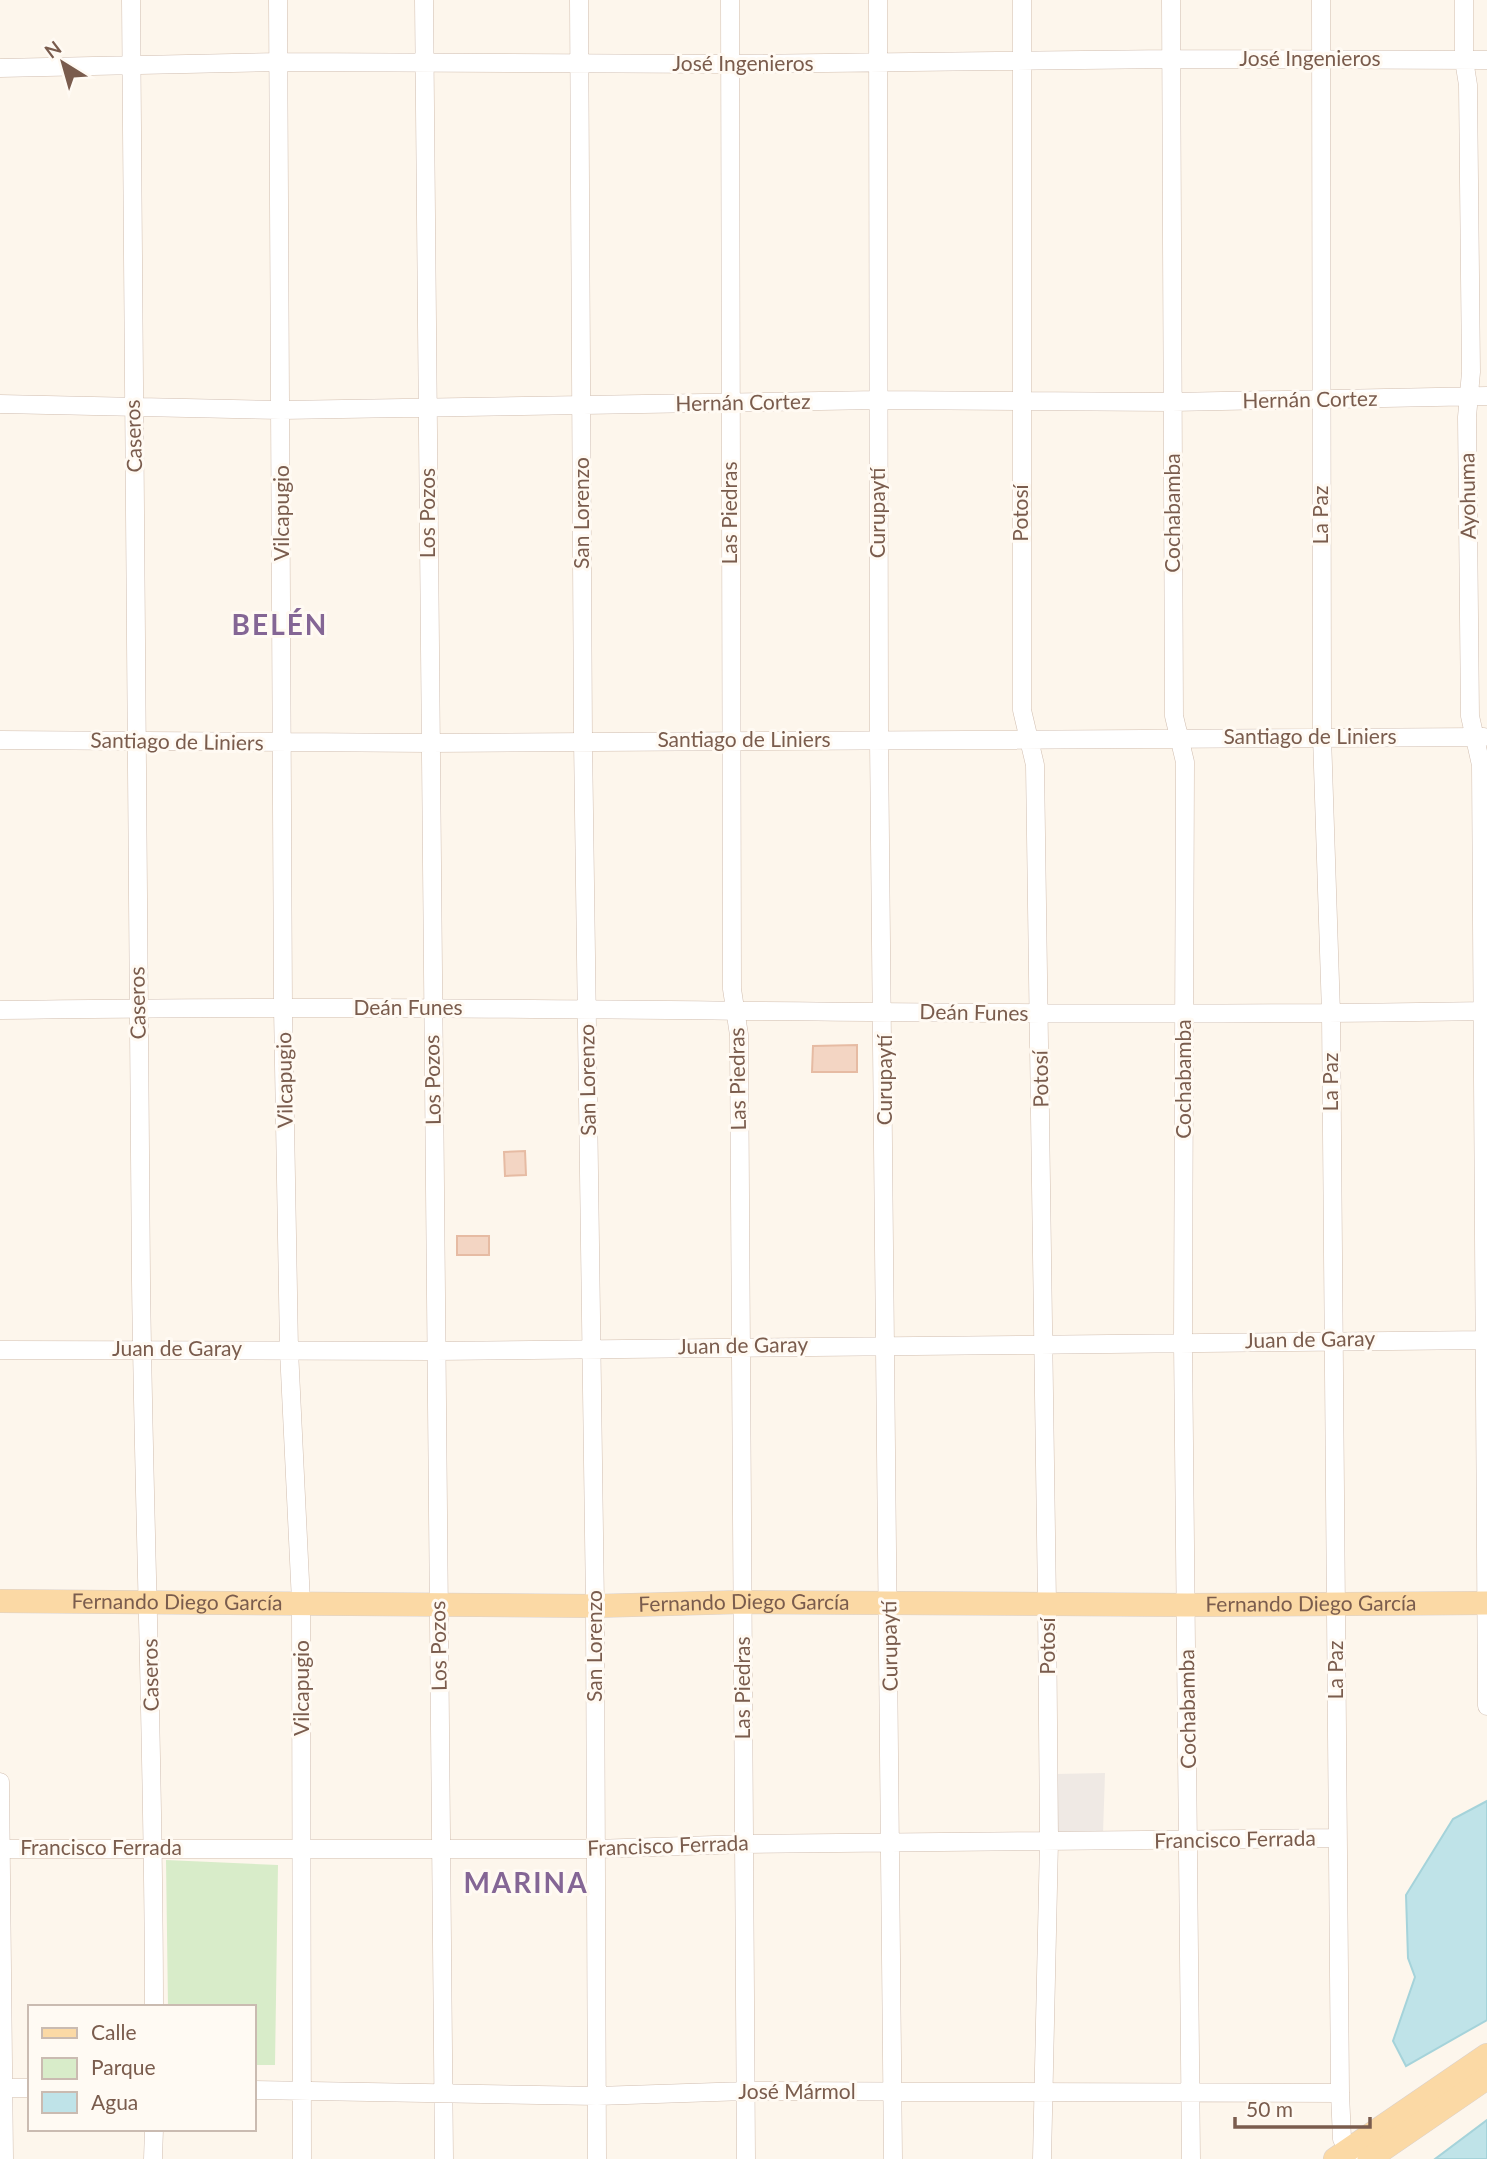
<svg xmlns="http://www.w3.org/2000/svg" width="1487" height="2159" viewBox="0 0 1487 2159" font-family="Lato,sans-serif">
<style>
.industrial{fill:#efe9e4}
.green{fill:#d8ecc9}
.water{fill:#bfe3e8;stroke:#a5d3da;stroke-width:2}
.building{fill:#f3d5c3;stroke:#e6bba3;stroke-width:2}
.lines{fill:none;stroke-linecap:round;stroke-linejoin:round}
.minor-casing{stroke:#d1beb0;stroke-width:19}
.major-casing{stroke:#dad1cd;stroke-width:24}
.minor{stroke:#fff;stroke-width:18}
.major{stroke:#fbd9a5;stroke-width:23}
.labels{text-anchor:middle;stroke-width:6;stroke-linejoin:round;paint-order:stroke}
.street-label{font-size:21px;fill:#7a5c4d;stroke:#fffaf3}
.district-label{font-size:28px;font-weight:bold;letter-spacing:2px;fill:#846695;stroke:#fffaf3}
</style>
<rect width="100%" height="100%" fill="#fdf6ec"/>
<path class="industrial" d="M1105 1773 1103 1834H1055L1056 1774Z"/>
<path class="green" d="M166 1860 278 1865 275 2065H254V2007H168Z"/>
<path class="water" d="M1487 1801V2020L1406 2066 1393 2041 1415 1977 1408 1958 1406 1895 1453 1819Z
M1487 2120V2159H1435Z"/>
<path class="building" d="M857 1045V1072H812L813 1046Z
M525 1151 526 1175 505 1176 504 1152Z
M457 1236H489V1255H457Z"/>
<g class="lines">
<defs>
<path id="minor" d="M131 0C136 427 136 854 141 1281 144 1523 154 1765 154 2007
M278 0 283 1008 289 1350 301 1602 302 2159
M424 0 444 2159
M579 0 583 740 595 1606 597 2159
M730 0 732 989 739 1035 746 2159
M878 0 879 740 893 2159
M1022 0V710L1035 765 1047 1604 1049 1841 1042 2159
M1171 0 1174 716 1185 762 1183 1342 1191 2159
M1321 0 1322 736 1331 1013 1340 2093 1342 2139 1356 2159
M1464 0V60L1468 85 1471 372 1467 417 1470 716 1481 765 1487 1706
M0 68 278 62 729 64 1171 59 1487 60
M0 404 282 410 878 400 1172 402 1487 396
M0 740 430 743 1484 737
M0 1010C496 1002 991 1020 1487 1011
M0 1350 436 1351 1487 1340
M0 1782 4 2159
M0 1849H595L744 1844 1336 1838
M0 2088H30
M254 2090 597 2096 746 2091 1340 2093
M153 2159 154 2129"/>
<g id="major">
<path id="s1" d="M0 1601 595 1606 742 1602 1187 1605 1487 1603"/>
<path d="M1335 2159 1487 2055"/>
<path d="M1369 2159 1487 2078"/>
</g>
</defs>
<use href="#minor" class="minor-casing"/>
<use href="#major" class="major-casing"/>
<use href="#minor" class="minor"/>
<use href="#major" class="major"/>
</g>
<g class="labels">
<g class="street-label">
<text x="1310" y="66">José Ingenieros</text>
<text x="743" y="71">José Ingenieros</text>
<text transform="translate(1310 400) rotate(-1)" y="7">Hernán Cortez</text>
<text transform="translate(743 403) rotate(-1)" y="7">Hernán Cortez</text>
<text transform="translate(134 436) rotate(-92)" y="7">Caseros</text>
<text transform="translate(1468 496) rotate(-91)" y="7">Ayohuma</text>
<text transform="translate(282 513) rotate(-90)" y="7">Vilcapugio</text>
<text transform="translate(428 513) rotate(-90)" y="7">Los Pozos</text>
<text transform="translate(582 513) rotate(-90)" y="7">San Lorenzo</text>
<text transform="translate(730 513) rotate(-90)" y="7">Las Piedras</text>
<text transform="translate(878 513) rotate(-90)" y="7">Curupaytí</text>
<text transform="translate(1021 513) rotate(-90)" y="7">Potosí</text>
<text transform="translate(1173 513) rotate(-90)" y="7">Cochabamba</text>
<text transform="translate(1321 515) rotate(-90)" y="7">La Paz</text>
<text x="1310" y="744">Santiago de Liniers</text>
<text x="744" y="747">Santiago de Liniers</text>
<text transform="translate(177 742) rotate(1)" y="7">Santiago de Liniers</text>
<text transform="translate(138 1003) rotate(-91)" y="7">Caseros</text>
<text x="408" y="1015">Deán Funes</text>
<text transform="translate(974 1013) rotate(1)" y="7">Deán Funes</text>
<text transform="translate(738 1079) rotate(-91)" y="7">Las Piedras</text>
<text transform="translate(1041 1079) rotate(-91)" y="7">Potosí</text>
<text transform="translate(1184 1079) rotate(-90)" y="7">Cochabamba</text>
<text transform="translate(285 1080) rotate(-91)" y="7">Vilcapugio</text>
<text transform="translate(433 1080) rotate(-91)" y="7">Los Pozos</text>
<text transform="translate(588 1080) rotate(-91)" y="7">San Lorenzo</text>
<text transform="translate(885 1080) rotate(-90)" y="7">Curupaytí</text>
<text transform="translate(1331 1082) rotate(-90)" y="7">La Paz</text>
<text transform="translate(1310 1340) rotate(-1)" y="7">Juan de Garay</text>
<text transform="translate(743 1346) rotate(-1)" y="7">Juan de Garay</text>
<text x="177" y="1356">Juan de Garay</text>
<text dy="7" stroke="none"><textPath href="#s1" startOffset="177">Fernando Diego García</textPath></text>
<text dy="7" stroke="none"><textPath href="#s1" startOffset="744">Fernando Diego García</textPath></text>
<text dy="7" stroke="none"><textPath href="#s1" startOffset="1311">Fernando Diego García</textPath></text>
<text transform="translate(439 1646) rotate(-91)" y="7">Los Pozos</text>
<text transform="translate(595 1646) rotate(-90)" y="7">San Lorenzo</text>
<text transform="translate(890 1646) rotate(-91)" y="7">Curupaytí</text>
<text transform="translate(1048 1646) rotate(-90)" y="7">Potosí</text>
<text transform="translate(1336 1670) rotate(-90)" y="7">La Paz</text>
<text transform="translate(151 1675) rotate(-91)" y="7">Caseros</text>
<text transform="translate(302 1688) rotate(-90)" y="7">Vilcapugio</text>
<text transform="translate(743 1688) rotate(-90)" y="7">Las Piedras</text>
<text transform="translate(1188 1709) rotate(-91)" y="7">Cochabamba</text>
<text transform="translate(1235 1840) rotate(-1)" y="7">Francisco Ferrada</text>
<text transform="translate(668 1846) rotate(-2)" y="7">Francisco Ferrada</text>
<text x="101" y="1855">Francisco Ferrada</text>
<text x="797" y="2099">José Mármol</text>
</g>
<g class="district-label">
<text x="280" y="635">BELÉN</text>
<text x="526" y="1893">MARINA</text>
</g>
</g>
<rect x="28" y="2005" width="228" height="126" fill="#fffaf3" stroke="#cabbb1" stroke-width="2"/>
<rect x="42" y="2028" width="35" height="10" fill="#fbd9a5" stroke="#cabbb1" stroke-width="2"/>
<text x="91" y="2040" font-size="21" fill="#7a5c4d">Calle</text>
<rect x="42" y="2058" width="35" height="21" fill="#d8ecc9" stroke="#cabbb1" stroke-width="2"/>
<text x="91" y="2075" font-size="21" fill="#7a5c4d">Parque</text>
<rect x="42" y="2092" width="35" height="21" fill="#bfe3e8" stroke="#cabbb1" stroke-width="2"/>
<text x="91" y="2110" font-size="21" fill="#7a5c4d">Agua</text>
<g transform="translate(63 63) rotate(323)" stroke="#fffaf3" stroke-width="5" paint-order="stroke">
<path d="M0-5L12 26L0 18L-12 26Z" fill="#7a5c4d"/>
<text y="-10" font-size="19" font-weight="bold" text-anchor="middle" fill="#7a5c4d">N</text>
</g>
<path d="M1235 2117v10h135v-10" fill="none" stroke="#7a5c4d" stroke-width="3.5"/>
<text x="1246" y="2117" font-size="21" fill="#7a5c4d" stroke="#fffaf3" stroke-width="5" paint-order="stroke">50 m</text>
</svg>
